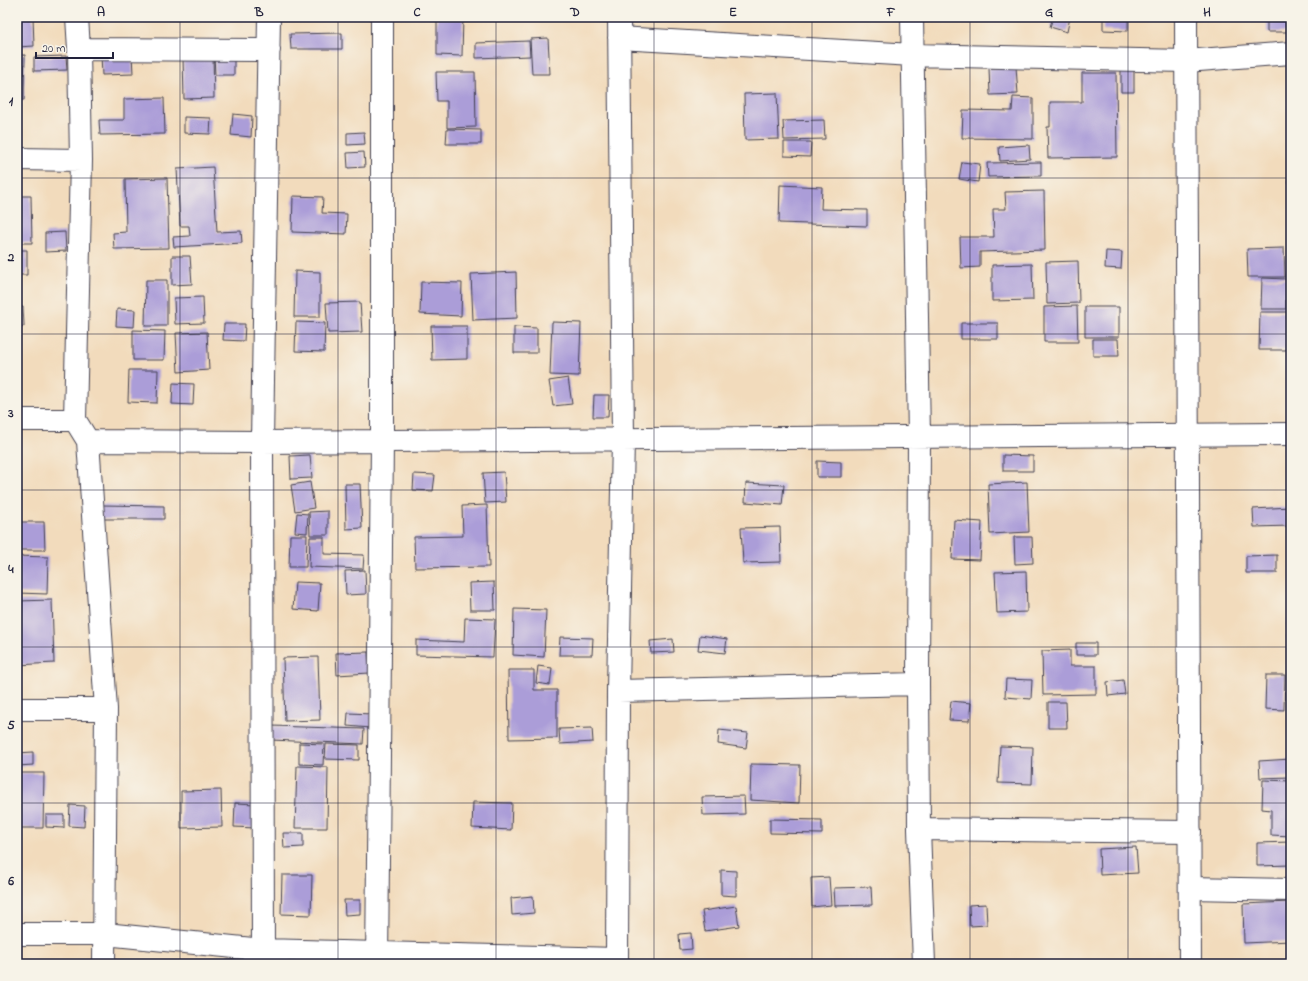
<svg xmlns="http://www.w3.org/2000/svg" width="1308" height="981" viewBox="0 0 1308 981" font-family="'Indie Flower',sans-serif">
<style>
.building{fill:#ab9dd8}
.lines{fill:none;stroke-linecap:round;stroke-linejoin:round}
.minor-casing{stroke:#413e4e;stroke-width:24}
.tertiary-casing{stroke:#413e4e;stroke-width:24}
.minor{stroke:#fff;stroke-width:22}
.tertiary{stroke:#fff;stroke-width:22}
.grid{fill:none;stroke:#22223b;stroke-width:1;stroke-opacity:0.55}
.neatline{fill:none;stroke:#22223b;stroke-width:1.5}
.grid-label{font-size:13px;text-anchor:middle;font-weight:bold;fill:#22223b}
</style>
<rect width="100%" height="100%" fill="#f7f3e8"/>
<filter id="ink" filterUnits="userSpaceOnUse"><feTurbulence type="fractalNoise" baseFrequency=".025" numOctaves="2"/><feDisplacementMap in="SourceGraphic" scale="8" xChannelSelector="R" yChannelSelector="G"/><feConvolveMatrix kernelMatrix="1 2 1 2 8 2 1 2 1" color-interpolation-filters="sRGB"/></filter>
<filter id="wash" filterUnits="userSpaceOnUse"><feTurbulence type="fractalNoise" baseFrequency=".012" numOctaves="4" result="noise"/><feDisplacementMap in="SourceGraphic" scale="16" xChannelSelector="R" yChannelSelector="G"/><feGaussianBlur stdDeviation="0.9" result="paint"/><feColorMatrix in="noise" values="0 0 0 0 0 0 0 0 0 0 0 0 0 0 0 0 0 1.4 0 .05"/><feComposite in="paint" operator="in"/></filter>
<g filter="url(#wash)">
<rect width="100%" height="100%" fill="#f2dbbc"/>
<g id="blocks">
<path class="building" d="M17 17H33L34 46 17 47Z
M437 17H463L462 56 437 55Z
M1053 17H1070L1067 32 1050 27Z
M1103 17H1128V31L1103 30Z
M1267 17H1287V32H1267Z
M342 33V49H291L290 34Z
M548 38 550 74H532L530 39Z
M529 41 530 56 476 58V43Z
M132 54 133 74 102 75 101 55Z
M17 55H25L24 100H17Z
M214 55H234V75H215Z
M66 56 67 70 34 71V57Z
M213 57 214 98 184 99 183 58Z
M1121 66H1134V92H1121Z
M1016 67 1018 94 990 95 989 68Z
M436 72H475L476 127 447 128V101H437Z
M1082 73H1116L1117 157 1048 158 1047 127H1050V102H1082Z
M777 93 779 139 745 140 744 94Z
M1013 97 1033 98V139L962 138 963 110 1012 111Z
M164 98 165 134 100 135 99 120H124V99Z
M233 114 252 116 251 137 231 135Z
M184 117 211 118 210 134 184 133Z
M824 120 825 139 784 140 783 121Z
M447 129 481 130V144H446Z
M364 132 365 144 347 145V133Z
M784 142H811L810 157 784 156Z
M1029 145 1030 159 1000 161 999 147Z
M364 152 365 167 348 168 347 153Z
M1291 161V191H1289L1288 162Z
M962 162 980 164 978 182 959 179Z
M1041 162V176L988 177 987 163Z
M213 167 217 232 241 231 242 243 174 247 173 237 190 236 189 226H180L177 169Z
M167 178 169 248 114 249 113 233 126 232 125 179Z
M780 185 822 187 821 209 867 210V226L779 223Z
M1044 191 1045 250 980 252V267L961 268 960 237H994L993 209H1006L1005 192Z
M17 196H31L32 243H17Z
M293 196 323 197 322 213 347 214 346 234 292 232Z
M65 232 66 251 45 252V233Z
M1284 248 1285 277H1248L1247 249Z
M17 250H27V275H17Z
M1106 251 1122 252 1121 269 1105 268Z
M172 256H190L192 284 172 285Z
M1078 261 1079 303 1047 304 1046 262Z
M1032 264 1033 300 992 301V265Z
M295 271 320 272V317H294Z
M516 272 517 318 473 320 471 274Z
M1262 278 1286 279V309H1261Z
M146 280H167V326H145Z
M421 282 462 283 461 316 420 314Z
M203 297 204 323 175 324 174 298Z
M360 302 362 332 328 333 326 303Z
M1077 306 1078 342H1044V307Z
M17 307H23L24 326 17 327Z
M1085 307H1119V337H1085Z
M117 309 135 310 134 327 116 326Z
M1260 312H1287L1286 350H1259Z
M296 322 325 323 324 352 295 351Z
M552 322 581 323 579 376 550 375Z
M961 323H998V339H961Z
M224 324H245L244 341 223 340Z
M431 326H467V359L432 360Z
M514 327 537 328V353H514Z
M133 330 165 331 164 360H133Z
M207 332 209 370 178 372 176 333Z
M1093 339H1118L1119 356H1093Z
M129 370H158L157 403 128 402Z
M568 378 572 404 553 406 549 381Z
M173 383 194 384 193 405 172 404Z
M594 395H609L608 417H593Z
M310 455 312 478 291 479 290 456Z
M1003 455 1033 456V471H1003Z
M817 461 841 462V477H817Z
M504 472 506 502 485 503 483 473Z
M414 474 435 475 433 491 413 490Z
M310 482 314 508 295 511 291 485Z
M1027 482 1029 532 990 534 988 484Z
M746 483 784 485 782 505 745 502Z
M345 484H360L362 528 346 529Z
M101 505 164 506V519H101Z
M487 505 489 567 415 568 414 537 463 536 462 506Z
M1291 507V526L1254 527 1253 509Z
M328 511V535H310L309 512Z
M297 513 308 514 307 533 295 532Z
M954 520 982 522 980 560 952 559Z
M17 522H44L45 550H17Z
M780 527 781 562 743 563 741 528Z
M290 535H307L306 567H289Z
M310 537H324V554L364 555 363 569 309 567Z
M1014 537H1032L1033 563 1015 564Z
M1277 555V573H1246V556Z
M17 556 48 557 47 594 17 593Z
M365 570 366 594 346 595 345 571Z
M1026 571 1027 612 997 613 995 572Z
M295 582 320 583 318 611 293 609Z
M494 582 495 610H470L469 583Z
M52 600 54 663 17 665V601Z
M514 609 546 610 544 657 513 655Z
M465 618 495 619 493 657 416 655V640L464 642Z
M1287 620H1291V647H1289Z
M700 635 727 639 725 653 698 650Z
M560 637 593 638 592 655H559Z
M673 639 674 652 651 653 650 641Z
M1076 643H1096V655H1076Z
M1070 650V666H1096V694L1043 695 1042 651Z
M368 652 369 673 337 675 336 653Z
M318 657 320 720 285 721 283 658Z
M538 666 552 668 550 685 536 683Z
M508 670H534V690H557V738L509 739Z
M1266 675H1285L1284 710 1265 709Z
M1006 679 1032 680 1031 699 1005 697Z
M1123 680 1125 694 1108 696 1107 682Z
M951 701 971 703 969 721 949 720Z
M1048 702H1066L1067 728H1048Z
M348 713 372 714 371 728 347 726Z
M272 726 364 729 363 744 271 740Z
M592 728 593 742 560 744 559 729Z
M719 730 748 733 746 748 718 744Z
M299 743 324 744 323 765 299 764Z
M326 744 359 745V760L325 759Z
M1000 746 1033 747 1032 784 998 783Z
M33 752V765L17 766V753Z
M1291 759V777L1260 778 1259 761Z
M751 764 800 765 799 803 750 800Z
M297 766 328 767 327 828H295Z
M17 773H44L43 828H17Z
M1263 780 1291 781V836L1271 835V810L1262 809Z
M221 790 222 827 181 828V791Z
M744 796 745 814 703 815 702 797Z
M473 802 512 803 511 830 472 828Z
M235 803 256 804 255 828 234 827Z
M70 805 85 806 84 827 69 826Z
M46 815H64V828L46 827Z
M770 819 822 820V834L770 833Z
M283 833H303V847L284 848Z
M1291 842V865L1257 866V843Z
M1136 847 1138 873 1100 875 1099 849Z
M721 870 736 871V896L721 895Z
M282 875H312L311 915 281 914Z
M829 877 831 905 812 907 811 878Z
M871 887 872 905 835 906 834 888Z
M533 896 534 913 512 915 511 898Z
M344 900H360V914L345 915Z
M1290 902 1291 941 1244 943 1243 904Z
M986 904 987 925 970 926 969 905Z
M736 906 739 926 705 931 702 911Z
M691 933 692 949 680 950 679 934Z"/>
</g>
</g>
<g filter="url(#ink)">
<use href="#blocks" fill-opacity="0" stroke="#413e4e" stroke-width="1"/>
<g class="lines">
<defs>
<path id="minor" d="M912 17 919 437 918 684 919 829 924 964
M619 38 913 55 1186 61 1291 53
M79 49 269 50
M17 159 81 160
M17 420H75L88 441 262 442 1291 434
M75 420 81 160 79 49 77 17
M88 441 106 709 104 964
M618 691 918 684
M17 709H106
M919 829 1190 832
M1190 888 1291 890
M17 934H105L263 950 617 959
M263 964 262 442 269 17
M377 964 382 441V17
M617 964 618 691 623 439 619 17"/>
<path id="tertiary" d="M1186 17 1190 964"/>
</defs>
<use href="#minor" class="minor-casing"/>
<use href="#tertiary" class="tertiary-casing"/>
<use href="#minor" class="minor"/>
<use href="#tertiary" class="tertiary"/>
</g>
</g>
<path class="grid" d="M180 17V964M338 17V964M496 17V964M654 17V964M812 17V964M970 17V964M1128 17V964M17 178H1291M17 334H1291M17 490H1291M17 647H1291M17 803H1291"/>
<rect width="1308" height="981" fill="none" stroke="#f7f3e8" stroke-width="44"/>
<path d="M36 52v6h77v-6" fill="none" stroke="#22223b" stroke-width="2"/>
<text x="42" y="52" font-size="12" fill="#22223b" stroke="#f7f3e8" stroke-width="3" paint-order="stroke">20 m</text>
<rect x="22" y="22" width="1264" height="937" class="neatline"/>
<g class="grid-label">
<text x="101" y="16">A</text>
<text x="259" y="16">B</text>
<text x="417" y="16">C</text>
<text x="575" y="16">D</text>
<text x="733" y="16">E</text>
<text x="891" y="16">F</text>
<text x="1049" y="16">G</text>
<text x="1207" y="16">H</text>
<text x="11" y="105">1</text>
<text x="11" y="261">2</text>
<text x="11" y="417">3</text>
<text x="11" y="573">4</text>
<text x="11" y="729">5</text>
<text x="11" y="885">6</text>
</g>
</svg>
